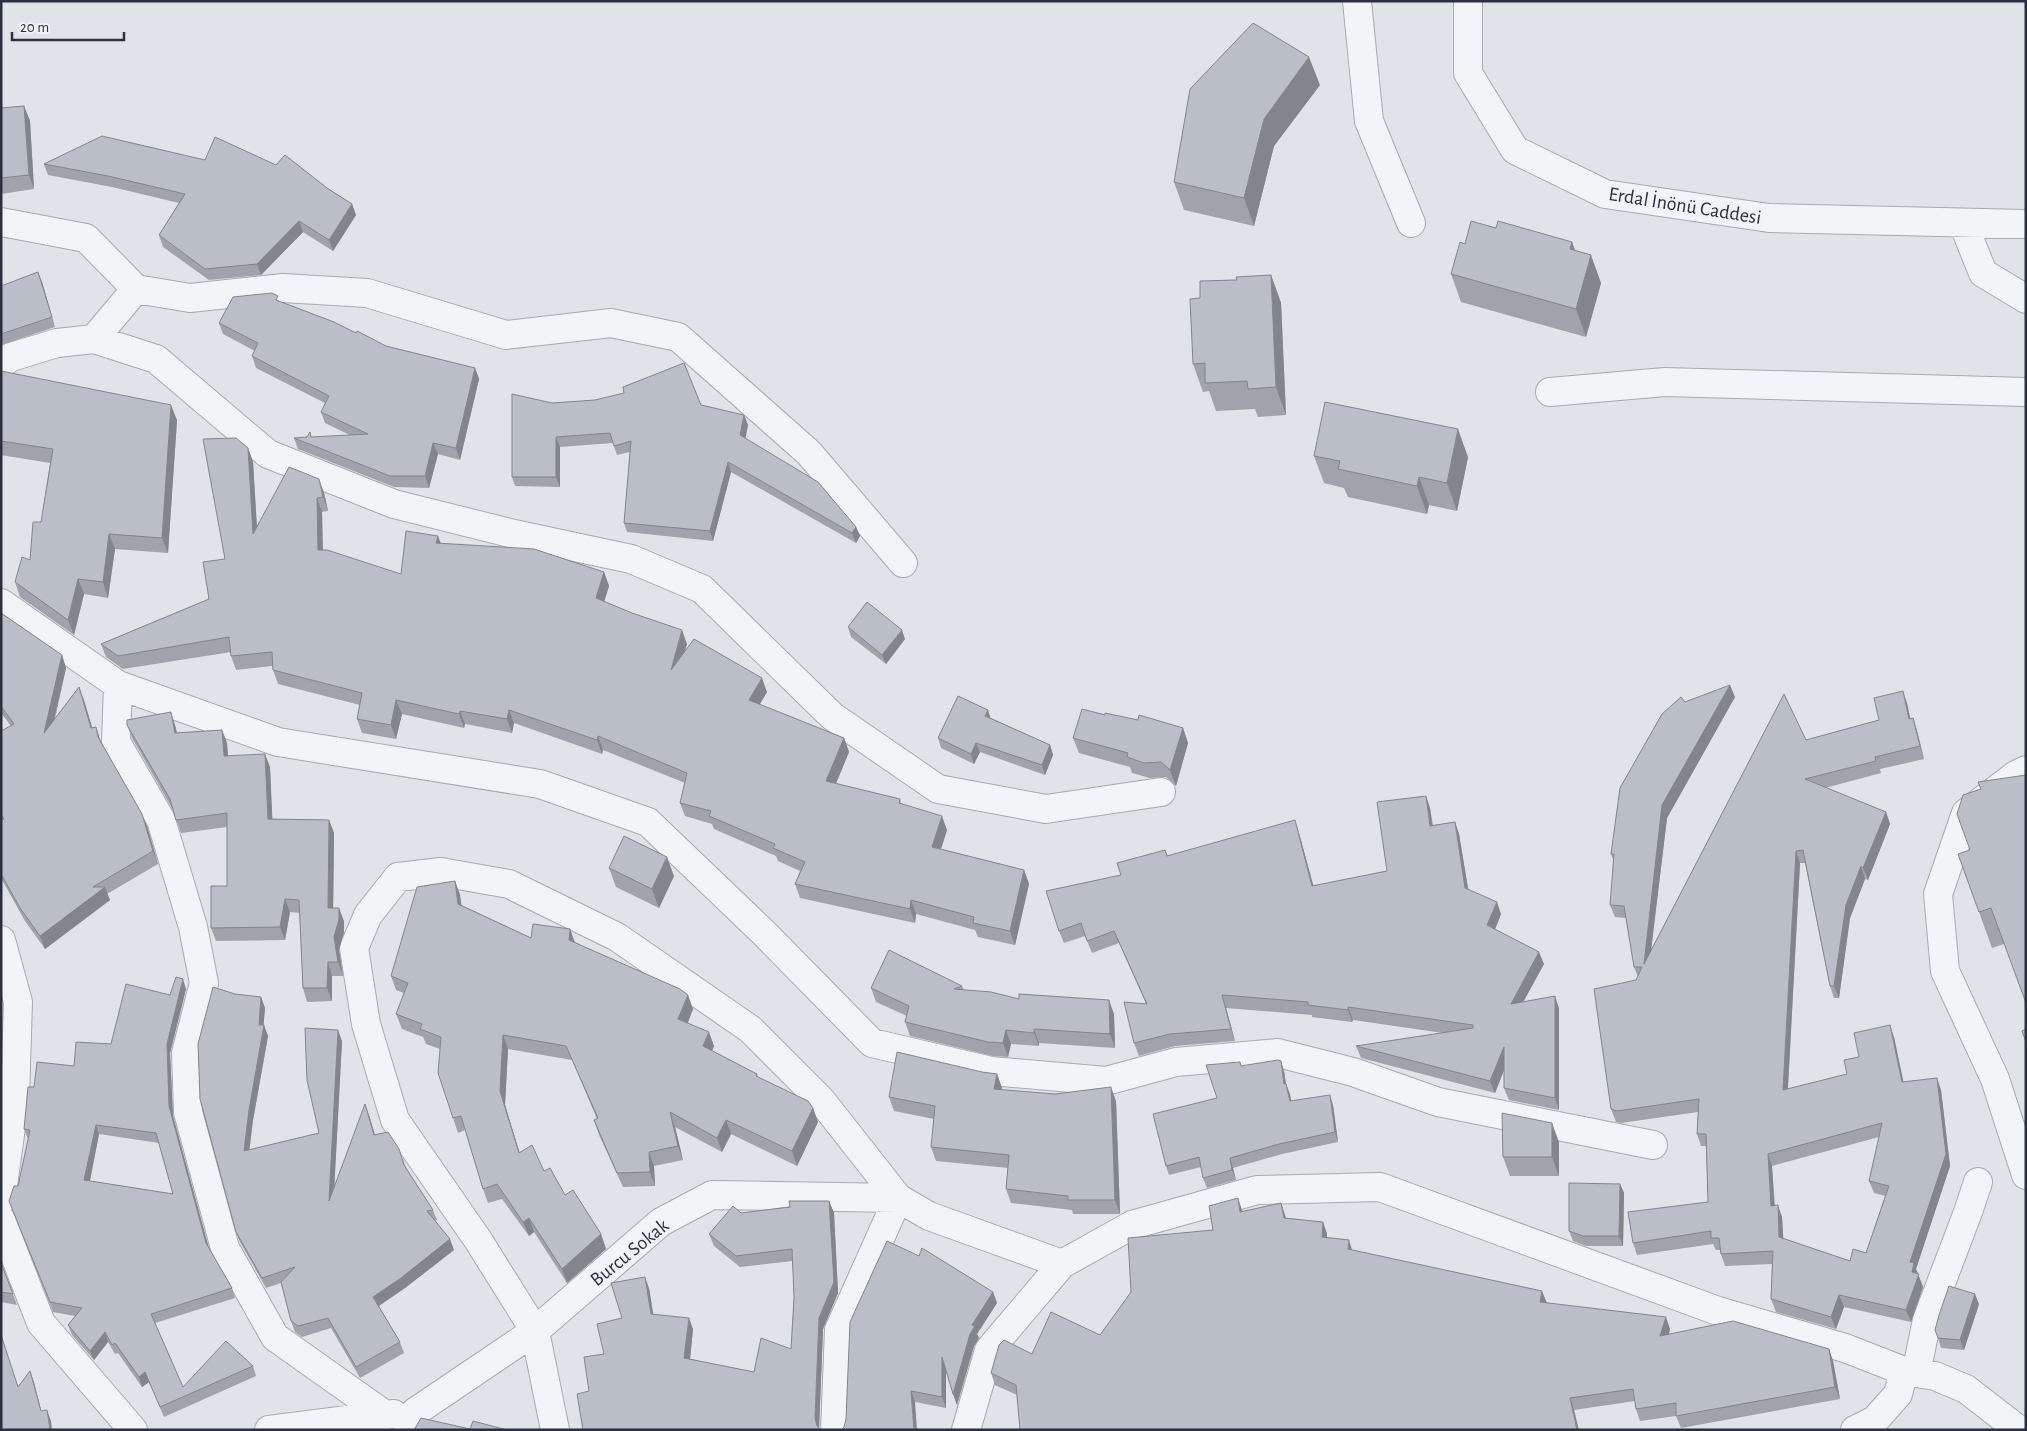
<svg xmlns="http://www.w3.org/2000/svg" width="2027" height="1431" viewBox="0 0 2027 1431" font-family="'Alegreya Sans',sans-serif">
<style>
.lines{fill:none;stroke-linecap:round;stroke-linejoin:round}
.minor-casing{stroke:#a6aab2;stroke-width:30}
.minor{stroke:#f2f4f7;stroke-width:28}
.wall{fill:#a0a3ac;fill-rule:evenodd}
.shaded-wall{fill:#82858c}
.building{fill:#babec8;stroke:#82858c;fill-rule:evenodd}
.labels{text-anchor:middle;stroke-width:4.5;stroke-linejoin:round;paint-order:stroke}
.street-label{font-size:20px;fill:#2a303f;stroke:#eff2f6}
</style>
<rect width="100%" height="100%" fill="#e0e3e8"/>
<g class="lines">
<defs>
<path id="minor" d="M1357 1 1369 121 1411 223
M1468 1V73L1515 150 1605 194 1769 218 2026 224
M1 222 86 238 136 289
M1963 223 1983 273 2026 299
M94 339 136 289 190 298 283 288 367 293 506 335 611 323 678 337 809 453 903 563
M1 364 11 357 57 343 94 339 156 359 268 454 394 504 514 534 631 559 702 589 832 716 938 789 1046 809 1161 792
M1550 392 1665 382 2026 392
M1 603 118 685 116 742 161 820 193 927 204 983 186 1053 188 1112 225 1248 275 1337 385 1415
M118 685 278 742 540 784 648 822 766 935 872 1043 991 1071 1106 1081 1176 1062 1278 1053 1353 1072 1438 1102 1653 1145
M2026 770 2016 775 1966 813 1938 894 1945 971 1995 1079 2026 1175
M1 940 18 1002 15 1098 1 1200
M1 1220 41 1323 133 1430
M1904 1371 1935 1376 1966 1389 2019 1430
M1916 1373 1927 1320 1968 1212 1978 1182
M269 1430 394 1414
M408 1430 415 1412 535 1331 661 1222 712 1195 898 1198 839 1330 835 1430
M555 1430 535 1331 478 1240 395 1120 366 1024 354 948 368 915 398 877 441 872 509 884 617 937 750 1029 821 1100 898 1198 929 1216 1062 1264
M966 1430 989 1350 1062 1264 1132 1225 1257 1190 1380 1187 1718 1311 1845 1348 1904 1371 1898 1394 1875 1420 1855 1430"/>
</defs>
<use href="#minor" class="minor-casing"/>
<use href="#minor" class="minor"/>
</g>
<path class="wall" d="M1320 85 1274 146 1254 226 1184 210 1174 182Z
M24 106 30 121 34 189 1 194V108Z
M205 160 276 165 327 188 352 204 356 215 333 251 303 232 261 275 209 280 163 247 159 235 179 203 112 187 48 175 44 164Z
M1496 228 1572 242 1575 251 1601 283 1586 337 1461 302 1451 274 1465 244Z
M1271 275 1281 303 1286 415 1258 417 1255 409 1216 411 1209 391 1203 392 1193 364 1200 298 1237 280Z
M42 282 55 327 1 345V286Z
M280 302 356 333 386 346 475 368 479 379 460 460 438 454 429 488 394 487 298 449 294 438 350 435 325 423 321 412 325 403 256 368 252 356 255 351 223 334 219 323Z
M1 371 177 420 168 553 115 549 108 598 84 594 74 635 20 597 15 582 30 560 41 522 50 463 1 455Z
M552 403 701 405 744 415 748 425 745 438 856 527 860 536 856 543 731 472 713 541 627 532 624 523 630 452 617 455 613 443 560 447V487L515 486 512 477Z
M248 448 253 462 257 526 324 493 328 511 322 512 323 550 401 574 440 543 604 572 609 586 604 601 687 644 684 652 767 692 759 705 844 738 849 752 836 784 900 799 901 803 947 830 941 849 1024 870 1029 884 1015 945 978 937 975 930 916 914 915 923 800 898 795 884 800 871 778 861 776 856 714 829 712 824 685 816 680 803 685 783 603 750 602 754 514 723 512 733 465 724 464 728 402 714 396 739 362 733 357 719 360 705 278 684 273 670 272 666 236 670 231 656V652L123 669 106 657 101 644 209 599 225 559Z
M1314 456 1468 457 1457 511 1429 505 1427 514 1348 497 1344 488 1324 483Z
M1 613 62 655 66 668 55 719 79 687 92 728 100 739 101 743 147 826 158 864 107 894 110 900 45 949 25 921 1 878V820H2L1 818V731L11 726 1 713Z
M848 627 905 639 886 664 851 637Z
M1735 697 1667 818 1651 949 1806 740 1879 720 1907 703 1910 719 1913 718 1917 731 1924 759 1880 769 1881 773 1825 788 1886 812 1890 824 1868 880 1865 879 1850 918 1839 998H1834L1830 986 1805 863H1800L1788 1089 1847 1074 1859 1057 1894 1037 1903 1082 1941 1090 1950 1166 1916 1269 1923 1287 1911 1322 1844 1307 1836 1329 1776 1312 1771 1299 1772 1264 1725 1266 1721 1254 1720 1250H1716L1713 1244 1637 1255 1633 1243 1708 1202 1706 1146H1701L1697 1134 1698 1112 1621 1123 1616 1122 1611 1109 1636 980 1638 977 1634 967 1626 918 1615 917 1610 905 1614 862 1611 854 1685 702ZM1879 1137 1869 1181 1874 1193 1885 1196 1866 1253 1850 1261 1783 1239 1782 1217 1775 1205 1772 1166Z
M1105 715 1183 728 1188 743 1176 786 1166 777 1150 778 1132 773 1130 767 1079 753 1073 738Z
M991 718 1050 745 1053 755 1045 775 980 752 974 764 941 748 938 738Z
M127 725H175L177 733 222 730 227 743 228 756 270 767 272 819 329 820 334 833 333 908 344 921V932L339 950 343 976H332V1001L307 1002 303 988 300 913 290 912 285 940 216 941 211 928 227 886V827L181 833 173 810 132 738Z
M2026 775 2004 944 1992 948 1979 912 1970 850Z
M1426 796 1430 808 1433 825 1455 822 1459 834 1468 889 1501 914 1495 929 1544 964 1523 1002 1559 1008V1110L1509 1100 1504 1088V1070L1495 1093 1361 1058 1356 1046 1443 1033 1353 1020 1352 1022 1312 1017V1015L1226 1008 1235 1041 1175 1046 1139 1056 1134 1043 1146 1004 1119 943 1092 953 1085 936 1064 943 1059 931 1121 875 1165 850 1168 856 1299 833 1313 886 1387 871Z
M609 868 674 876 659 908 616 887Z
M455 881 460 895 461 905 531 938 570 929 575 942 693 1009 688 1023 714 1046 712 1051 757 1074 758 1077 813 1108 818 1122 797 1166 731 1134 722 1152 675 1127 683 1160 654 1166 655 1186 623 1187 599 1135 594 1120 597 1119 572 1060 508 1049 505 1105 519 1152 544 1171 565 1195 601 1234 606 1249 567 1283 534 1232 529 1236 502 1199 488 1203 483 1189 465 1130 458 1133 453 1118 440 1049 426 1044 423 1037 402 1029 396 1014 404 993 396 990 391 976Z
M962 986 964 990 1019 999 1114 1014 1115 1048 1039 1043V1046L1011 1044 1008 1057 993 1056 910 1036 905 1022 907 1016 876 1002 871 988Z
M186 989 170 1053 173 1116 208 1246 232 1288 235 1298 155 1323 183 1387 253 1366 256 1376 164 1417 149 1382 142 1387 118 1353 115 1354 108 1342 94 1360 72 1335 68 1325 75 1316 53 1312 13 1210 28 1139 24 1129 34 1087 74 1066 111 1044 170 995ZM99 1134 159 1143 173 1194 90 1181Z
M235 994 261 997 265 1008 263 1025 268 1036 253 1120 249 1150 319 1133 342 1041 334 1188 369 1115 375 1135 403 1159 406 1168 433 1210 437 1220 435 1221 454 1250 405 1288 379 1306 400 1342 404 1353 360 1378 331 1328 302 1337 295 1332 291 1321 281 1283 266 1288 240 1242 236 1232Z
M1241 1066 1284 1071 1286 1084 1291 1101 1333 1105 1338 1142 1282 1154 1233 1168 1236 1180 1207 1188 1203 1178 1201 1167 1169 1175 1166 1166Z
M982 1072 997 1074 1002 1088 1001 1090 1116 1101 1120 1214H1073L1072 1210 1011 1203 1006 1189 1008 1168 936 1161 931 1147 934 1119 894 1111 889 1097Z
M1559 1142V1176H1510L1503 1157Z
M1620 1184 1624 1193 1623 1246H1586L1573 1241 1569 1231Z
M829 1201 834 1213 838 1293 823 1329 819 1428 589 1391 604 1354 622 1318 649 1288 653 1314 693 1329 690 1359 754 1372 791 1349 794 1298 793 1261 740 1267 714 1246 709 1234 741 1213Z
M1281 1203 1286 1218 1323 1222 1327 1234V1238L1352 1250 1547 1303 1670 1329 1669 1334 1829 1349 1833 1361 1840 1399 1681 1428 1676 1416 1640 1421 1636 1409 1635 1401 1574 1410 1017 1395 995 1385 991 1373 1032 1354 1100 1335 1213 1230 1242 1212Z
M1 1263 13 1294 17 1305 1 1302Z
M993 1292 997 1303 977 1334 979 1338 974 1346 957 1405 946 1372V1408L915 1402 841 1430Z
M1979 1304 1964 1350 1941 1348 1938 1338Z"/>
<path class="shaded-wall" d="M1309 57 1320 85 1274 146 1254 226 1244 198 1264 119Z
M24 106 30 121 34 189 29 175Z
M352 204 356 215 333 251 329 240Z
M299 221 303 232 261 275 257 264Z
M1572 242 1582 270 1570 249Z
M1591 255 1601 283 1586 337 1576 309Z
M38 272 42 282 55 327 52 317Z
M1271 275 1281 303 1286 415 1276 387Z
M475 368 479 379 460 460 456 448Z
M171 405 177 420 168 553 162 538Z
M744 415 748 425 744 445 740 435Z
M1458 429 1468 457 1457 511 1447 483Z
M556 437 560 447V487L556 477Z
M433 443 438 454 429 488 425 476Z
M248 448 253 462 258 548 253 534Z
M728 462 731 472 713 541 710 531Z
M1419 477 1429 505 1427 514 1417 486Z
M319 479 324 493 328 511 323 497Z
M317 498 322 512 323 564 318 550Z
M856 527 860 536 856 543 852 533Z
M109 534 115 549 108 598 103 582Z
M438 536 443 549 436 543Z
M604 572 609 586 601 612 596 598Z
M78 579 84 594 74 635 68 620Z
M682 630 687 644 676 684 671 670Z
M902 630 905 639 886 664 882 655Z
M62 655 66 668 48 745 44 733Z
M762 678 767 692 754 714 749 700Z
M1730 685 1735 697 1667 818 1648 976 1644 964 1662 805Z
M79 687 84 700 96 740 91 728Z
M1903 691 1907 703 1913 731 1909 719Z
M396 700 402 714 396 739 391 725Z
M509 710 514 723 512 733 507 719Z
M988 710 991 720 985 716Z
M460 711 465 724 464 728 459 714Z
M171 712 175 725 180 746 175 733Z
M1913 718 1917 731 1924 759 1920 746Z
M96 727 100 739 102 750 98 737Z
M1183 728 1188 743 1176 786 1170 770Z
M222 730 227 743 229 769 224 756Z
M598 736 603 750 602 754 597 740Z
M844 738 849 752 831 795 826 781Z
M976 743 980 752 974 764 971 754Z
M1050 745 1053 755 1045 775 1042 765Z
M265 754 270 767 273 832 268 819Z
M1426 796 1430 808 1434 838 1430 826Z
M1886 812 1890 824 1868 880 1863 868Z
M142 814 147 826 158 864 153 851Z
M942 816 947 830 937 861 932 847Z
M329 820 334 833 333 921 328 908Z
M1295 820 1299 833 1317 899 1312 886Z
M1455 822 1459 834 1470 900 1465 888Z
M1796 851 1800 863 1787 1103 1783 1090Z
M667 857 674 876 659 908 652 889Z
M1861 866 1865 879 1850 918 1839 998 1834 986 1846 905Z
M1024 870 1029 884 1015 945 1010 931Z
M455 881 460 895 463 918 458 904Z
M105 887 110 900 45 949 40 936Z
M285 899 290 912 285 940 280 927Z
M911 900 916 914 915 923 910 909Z
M1497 902 1501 914 1492 937 1487 925Z
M339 908 344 921V932L339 950 343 976 338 962 334 937Z
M570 929 575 944 569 940Z
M1539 952 1544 964 1515 1017 1511 1004Z
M328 962 332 976V1001L327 988Z
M183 979 186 989 170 1053 173 1116 210 1252 206 1243 169 1106 167 1044Z
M688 995 693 1009 683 1033 678 1019Z
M1222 995 1226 1008 1235 1041 1231 1029Z
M1555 996 1559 1008V1110L1555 1098Z
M261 997 265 1008 263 1032 264 1025 268 1036 253 1120 248 1162 244 1151 259 1025Z
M1109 1000 1114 1014 1115 1048 1110 1034Z
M1348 1007 1353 1020 1352 1022 1348 1010Z
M1890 1025 1894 1037 1906 1094 1902 1082Z
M1034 1029 1039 1043V1046L1034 1033Z
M338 1030 342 1041 333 1212 329 1201Z
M1006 1030 1011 1044 1008 1057 1003 1043Z
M709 1032 714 1046 708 1061 703 1046Z
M503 1035 508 1049 505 1105 524 1167 519 1153 500 1091Z
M1504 1047 1508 1060 1495 1093 1490 1081Z
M1281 1061 1284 1071 1286 1084 1290 1094 1293 1111 1284 1084Z
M997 1074 1002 1088 999 1103 994 1089Z
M1937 1078 1941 1090 1950 1166 1916 1269 1923 1287 1911 1322 1906 1310 1910 1262Z
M1111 1087 1116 1101 1120 1214 1115 1200Z
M1330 1095 1333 1105 1338 1142 1335 1132Z
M365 1104 369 1115 378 1146 374 1135Z
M813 1108 818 1122 797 1166 792 1151Z
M670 1112 675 1127 683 1160 678 1146Z
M726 1120 731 1134 722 1152 717 1138Z
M1552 1123 1559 1142V1176L1552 1157Z
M96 1125 99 1134 88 1190 84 1180Z
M649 1152 654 1166 655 1186 650 1172Z
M1768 1154 1772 1166 1775 1218 1771 1206Z
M1230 1158 1233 1168 1236 1180 1232 1170Z
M1620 1184 1624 1193 1623 1246 1619 1236Z
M1238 1198 1242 1210 1245 1224 1240 1212Z
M829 1201 834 1213 838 1293 823 1329 819 1430 817 1426 815 1418 819 1318Z
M1281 1203 1285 1215 1288 1230 1284 1218Z
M1778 1205 1782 1217 1784 1249 1779 1237Z
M529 1218 534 1232 529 1236 523 1222Z
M1323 1222 1327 1234 1326 1249 1322 1237Z
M601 1234 606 1249 567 1283 562 1269Z
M450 1239 454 1250 405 1288 377 1307 373 1297Z
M1349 1240 1353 1253 1348 1249Z
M645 1277 649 1288 655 1325 651 1314Z
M1542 1291 1547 1303 1540 1302Z
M993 1292 997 1303 977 1334 979 1338 974 1346 957 1405 953 1394 972 1325Z
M1975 1294 1979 1304 1964 1350 1960 1340Z
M1839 1295 1844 1307 1836 1329 1831 1317Z
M1666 1317 1670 1329 1665 1348 1660 1336Z
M689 1318 693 1329 689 1370 684 1358Z
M105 1332 108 1342 94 1360 90 1351Z
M1829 1349 1833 1361 1840 1399 1835 1387Z
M942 1357 946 1369V1408L942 1397Z
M30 1371 34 1382 44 1422 41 1411Z
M145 1372 149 1382 142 1387 139 1377Z
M911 1391 915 1402 917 1430H914Z
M1570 1398 1574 1410 1579 1430H1577Z
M47 1410 51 1421 52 1430H50Z"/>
<path class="building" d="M1253 23 1309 57 1264 119 1244 198 1174 182 1190 89Z
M24 106 29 175 1 178V108Z
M102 136 205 160 215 137 276 165 285 155 327 188 352 204 329 240 299 221 257 264 205 269 159 235 185 194 108 176 44 164Z
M1471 221 1496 228 1498 221 1572 242 1570 249 1591 255 1576 309 1451 274 1460 242 1465 244Z
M38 272 52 317 1 334V286Z
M1271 275 1276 387 1248 389 1247 381 1205 383V363L1193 364 1190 299 1200 298V281L1237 280 1236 277Z
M272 293 278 296 276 300 334 322 356 333 357 331 386 346 475 368 456 448 433 443 425 476H390L294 438 307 437 310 432 311 437 368 434 321 412 329 396 252 356 258 343 219 323 233 297Z
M684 363 701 405 744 415 740 435 818 482 856 527 852 533 728 462 710 531 624 523 631 441 614 446 610 433 556 437V477H512V394L552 403 595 400 624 393 623 387Z
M1 371 171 405 162 538 109 534 103 582 78 579 68 620 15 582 22 557 30 560 33 522H41L53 449 1 441Z
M1325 402 1458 429 1447 483 1419 477 1417 486 1338 469 1340 461 1314 456Z
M236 438 248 448 253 534 289 467 319 479 323 497 317 498 318 550H327L401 574 406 531 438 536 436 543 534 549 604 572 596 598 632 613 682 630 671 670 694 639 762 678 749 700 844 738 826 781 900 799 899 803 942 816 932 847 1024 870 1010 931 973 923 974 917 911 900 910 909 795 884 805 862 773 848 775 844 709 816 711 811 680 803 687 773 598 736 597 740 509 710 507 719 460 711 459 714 396 700 391 725 357 719 362 693 273 670 272 652 231 656 229 637 118 656 101 644 209 599 203 562 225 559 203 439Z
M867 602 902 630 882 655 848 627Z
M1 613 62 655 44 733 79 687 91 728 96 727 98 737 142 814 153 851 93 887H105L40 936 20 908 1 874V820L4 819 1 814V731L14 724 1 706Z
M1730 685 1662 805 1644 964 1784 694 1806 740 1879 720 1874 698 1903 691 1909 719 1913 718 1920 746 1875 757 1876 761 1805 779 1886 812 1863 868 1861 866 1846 905 1834 986H1830L1803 850 1796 851 1783 1090 1847 1074 1844 1060 1859 1057 1854 1033 1890 1025 1902 1082 1937 1078 1946 1154 1910 1262 1914 1263 1912 1272 1919 1274 1906 1310 1839 1295 1831 1317 1771 1299 1773 1251 1721 1254 1719 1238H1711V1231L1633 1243 1628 1212 1708 1202 1706 1134H1697L1699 1099 1617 1111 1611 1109 1594 989 1636 980 1642 967H1634L1624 906 1610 905 1614 854H1611L1620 788 1662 714 1681 697 1685 702ZM1882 1123 1869 1181 1889 1186 1866 1253 1853 1249 1850 1261 1779 1237 1778 1205 1771 1206 1768 1154Z
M958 696 988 710 985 716 1050 745 1042 765 976 743 971 754 938 738Z
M1082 709 1105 715V713L1138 720 1139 715 1183 728 1170 770 1161 762 1144 763 1127 757 1128 753 1073 738Z
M171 712 175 733 222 730 224 756 265 754 268 819 329 820 328 908H339V919L334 937 338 962H328L327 988H303L299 900 285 899 280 927 211 928V886H227V813L176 820 170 799 127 725V720Z
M2026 775V1003L1991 908 1979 912 1958 854 1970 850 1957 814 1963 795 1981 789 1978 782Z
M1426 796 1430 826 1455 822 1465 888 1497 902 1487 925 1539 952 1511 1004 1555 996V1098L1504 1088V1047L1490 1081 1356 1046 1473 1028V1025L1348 1007V1010L1308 1005V1002L1222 995 1231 1029 1170 1034 1134 1043 1124 1002 1147 1004 1114 931 1087 941 1081 923 1059 931 1046 891 1121 875 1117 863 1165 850 1167 856 1295 820 1312 886 1387 871 1377 802Z
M624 836 667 857 652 889 609 868Z
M455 881 458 904 531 938 533 924 570 929 569 940 680 989 688 995 678 1019 709 1032 703 1046 757 1074 756 1076 808 1101 813 1108 792 1151 726 1120 717 1138 670 1112 678 1146 649 1152 650 1172 617 1173 594 1120 598 1118 566 1046 503 1035 500 1091 519 1153 532 1145 544 1171 550 1168 565 1195 573 1190 601 1234 562 1269 529 1218 523 1222 497 1184 483 1189 461 1116 453 1118 438 1073 441 1037 420 1029 422 1024 396 1014 408 983 391 976 417 887Z
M889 950 962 986 954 989 991 992 1019 999V994L1109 1000 1110 1034 1034 1029V1033L1006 1030 1003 1043 988 1042 905 1022 909 1006 871 988Z
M176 977 183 979 167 1044 169 1106 206 1243 232 1288 151 1314 183 1387 226 1341 253 1366 160 1407 145 1372 139 1377 115 1343 112 1345 105 1332 90 1351 68 1325 82 1308 50 1302 9 1201 14 1186H18L30 1130 24 1129 28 1087H34L37 1062 74 1066 76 1042 111 1044 126 984 170 995ZM96 1125 156 1133 173 1194 84 1180Z
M213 987 235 994 261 997 259 1025H264L249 1110 244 1151 319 1133 307 1080 305 1028 338 1030 329 1201 365 1104 374 1135 388 1132 399 1149 404 1165 433 1210 427 1211 450 1239 401 1278 373 1297 400 1342 356 1367 328 1318 298 1326 291 1321 281 1282 295 1267 262 1278 236 1232 200 1099 198 1044Z
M2026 1029V1042L2022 1031Z
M897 1052 982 1072 997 1074 994 1089 1055 1094 1111 1087 1115 1200H1068V1196L1006 1189 1009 1155 931 1147 935 1106 889 1097Z
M1278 1060 1281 1061 1284 1084H1286L1290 1101 1330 1095 1335 1132 1279 1144 1230 1158 1232 1170 1203 1178 1199 1157 1166 1166 1153 1114 1217 1098 1206 1065 1240 1062 1241 1066Z
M1502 1113 1552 1123V1157H1503Z
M1569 1183 1620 1184 1619 1236H1583L1569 1231Z
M1238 1198 1240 1212 1281 1203 1284 1218 1323 1222 1322 1237 1349 1240 1348 1249 1542 1291 1540 1302 1666 1317 1660 1336 1733 1321 1829 1349 1835 1387 1676 1416V1403L1636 1409 1633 1389 1570 1398 1577 1430H1020L1016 1385 991 1373 999 1345 1004 1340 1032 1354 1051 1312 1100 1335 1131 1292 1128 1238 1213 1230 1209 1206Z
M789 1201H829L834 1282 819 1318 815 1418 817 1426 821 1430H583L577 1394 589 1391 584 1357 604 1354 597 1324 622 1318 611 1283 645 1277 651 1314 689 1318 684 1358 754 1372 761 1338 791 1349 794 1298 792 1249 736 1256 709 1234 733 1206 741 1213 790 1207Z
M887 1241 919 1256 922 1248 993 1292 972 1325 975 1326 970 1334 953 1394 942 1357V1397L911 1391 914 1430H841L844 1427 846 1419 850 1322Z
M1 1263 13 1294 1 1292Z
M1949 1286 1975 1294 1960 1340 1938 1338 1935 1330 1939 1315Z
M1 1335 18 1387 30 1371 41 1411 47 1410 50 1430H1Z
M421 1418 470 1429 473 1421 507 1430H414Z"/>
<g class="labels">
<g class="street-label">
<text transform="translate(1685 205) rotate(9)" y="7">Erdal İnönü Caddesi</text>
<text transform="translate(629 1252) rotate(-39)" y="7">Burcu Sokak</text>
</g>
</g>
<rect width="2027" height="1431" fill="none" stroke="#2a303f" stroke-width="5"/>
<path d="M12 32v8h112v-8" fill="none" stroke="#2a303f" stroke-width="2.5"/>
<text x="20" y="32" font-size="15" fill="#2a303f" stroke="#eff2f6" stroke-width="4" paint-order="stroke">20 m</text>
</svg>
